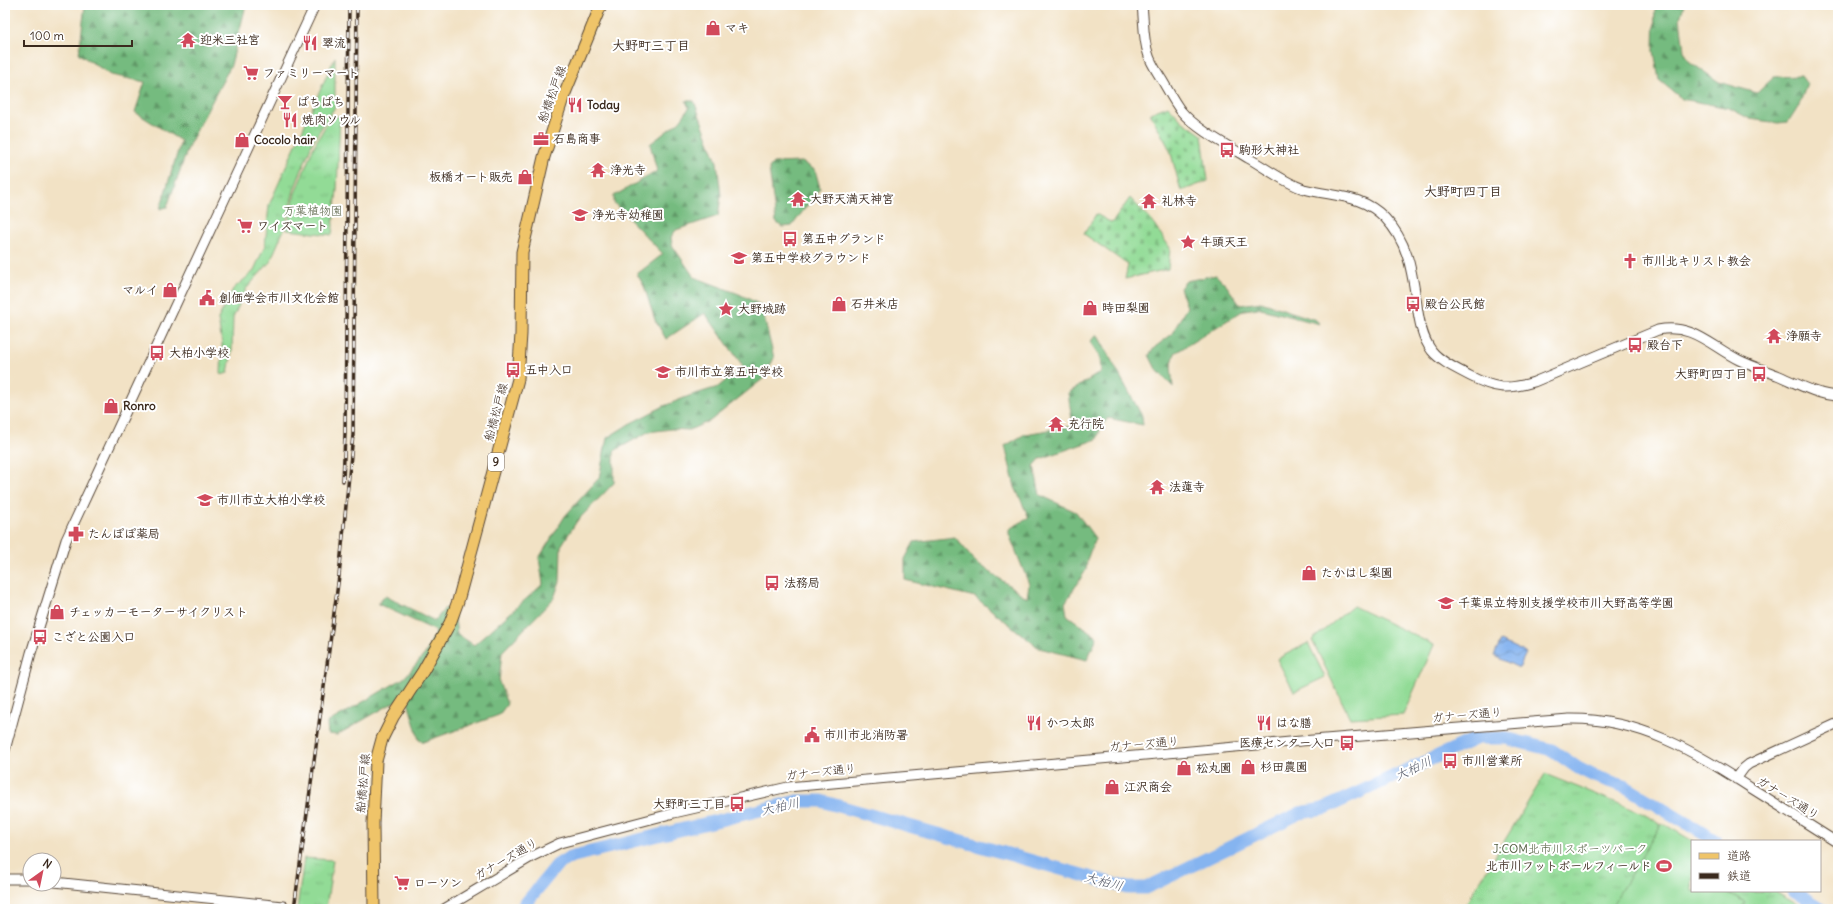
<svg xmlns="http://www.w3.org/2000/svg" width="1843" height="914" viewBox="0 0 1843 914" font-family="Delius,'Klee One',sans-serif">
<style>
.grass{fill:url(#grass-tufts);stroke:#66825a}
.forest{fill:url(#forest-firs);stroke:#58724e}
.cemetery{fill:url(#cemetery-stones);stroke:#66825a}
.pitch{fill:#92db96;stroke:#66825a}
.water{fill:url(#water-waves);stroke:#606f87}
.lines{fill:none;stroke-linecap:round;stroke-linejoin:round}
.river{stroke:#85b4f0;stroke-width:13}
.tertiary-casing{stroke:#564637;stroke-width:11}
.primary-casing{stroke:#564637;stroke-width:13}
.tertiary{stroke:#fff;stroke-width:9}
.primary{stroke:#efc469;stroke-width:11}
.rail-casing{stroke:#3b2a1e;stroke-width:3.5}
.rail{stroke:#fff;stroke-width:2;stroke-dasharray:6;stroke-linecap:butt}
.labels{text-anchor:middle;stroke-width:4;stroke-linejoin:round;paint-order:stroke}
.shield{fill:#fff;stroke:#766a62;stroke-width:1}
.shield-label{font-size:11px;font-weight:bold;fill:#3b2a1e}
.poi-label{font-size:12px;font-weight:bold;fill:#3b2a1e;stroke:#fff;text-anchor:start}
.street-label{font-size:12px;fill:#3b2a1e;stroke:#fff}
.park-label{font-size:12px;fill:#555f42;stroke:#fff}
.neighbourhood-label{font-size:13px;font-weight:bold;fill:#3b2a1e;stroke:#fff}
.water-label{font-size:13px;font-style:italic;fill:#555a68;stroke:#fff}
</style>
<defs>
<pattern id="grass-tufts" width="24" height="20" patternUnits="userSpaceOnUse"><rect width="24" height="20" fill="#92db96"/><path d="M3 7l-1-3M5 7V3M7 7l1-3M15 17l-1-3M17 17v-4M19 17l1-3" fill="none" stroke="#7fbc81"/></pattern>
<pattern id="forest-firs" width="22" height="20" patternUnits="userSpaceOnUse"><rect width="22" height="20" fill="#75bb7f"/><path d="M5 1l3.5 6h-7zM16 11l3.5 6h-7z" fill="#619867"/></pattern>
<pattern id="cemetery-stones" width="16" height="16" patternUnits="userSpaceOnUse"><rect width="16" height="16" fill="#92db96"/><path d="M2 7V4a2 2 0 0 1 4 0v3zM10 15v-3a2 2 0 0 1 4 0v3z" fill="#7fbc81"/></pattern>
<pattern id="water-waves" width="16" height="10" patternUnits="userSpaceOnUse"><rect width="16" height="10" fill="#85b4f0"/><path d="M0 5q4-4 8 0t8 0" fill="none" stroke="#6e93c2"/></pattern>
</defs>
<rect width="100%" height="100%" fill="#fff"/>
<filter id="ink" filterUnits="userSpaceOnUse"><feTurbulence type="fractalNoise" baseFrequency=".025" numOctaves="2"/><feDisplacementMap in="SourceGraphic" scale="8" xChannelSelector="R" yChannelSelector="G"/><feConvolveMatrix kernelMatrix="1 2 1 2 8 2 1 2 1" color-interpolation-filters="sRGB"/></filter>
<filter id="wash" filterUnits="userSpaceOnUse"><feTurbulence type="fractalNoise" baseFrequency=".012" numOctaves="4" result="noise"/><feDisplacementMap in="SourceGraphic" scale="16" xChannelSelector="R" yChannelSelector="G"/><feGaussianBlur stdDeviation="0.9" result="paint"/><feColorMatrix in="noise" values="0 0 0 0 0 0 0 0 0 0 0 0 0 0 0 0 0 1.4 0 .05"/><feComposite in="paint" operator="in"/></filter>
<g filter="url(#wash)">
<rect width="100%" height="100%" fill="#f2e2c5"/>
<path class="grass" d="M335 57V107L313 141 294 190 285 227 270 262 246 289 233 318 232 351 228 373 221 375 222 344 218 319 233 289 253 272 265 246 269 205Z
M332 115 340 117 337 190 332 235 287 230 295 193 315 144Z
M1545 774 1642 813 1692 842V891H1774L1803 908 1463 909Z
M304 858 333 860 326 909H297Z"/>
<path class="forest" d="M85 5H246L231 65 189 145 167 207 160 209 181 141 135 112 145 82 111 75 79 54Z
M1655 5H1684L1680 18 1684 51 1690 62 1719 82 1757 93 1774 77 1801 76 1807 84 1799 105 1788 122 1778 123 1750 119 1729 108 1682 99 1659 80 1654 51Z
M686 101H694L717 162 721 196 718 216 676 230 671 237 672 245 694 277 739 294 761 305 774 358 764 378 710 421 689 430 671 429 648 432 614 451V483L577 521 561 546 560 581 554 598 502 652 499 682 507 704 499 715 423 742 419 740 408 702 398 700 337 735 328 734 327 723 404 678 425 654 436 631 378 604 385 596 435 621 445 608 454 613 457 634 474 645 543 584 539 558 565 516 599 478 607 438 629 424 664 406 689 396 718 387 743 366 705 313 666 339 655 320 644 286 637 274 663 254 614 203V196L657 171 650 144 680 121 689 108Z
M802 162 815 170 820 188 792 226 782 227 776 222 769 168 773 163Z
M1216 275 1226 285 1240 305 1261 302 1316 320 1320 324 1257 308 1244 310 1175 353 1171 367 1173 387 1156 369 1149 355 1155 347 1171 335 1187 307 1180 288 1186 281Z
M1097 334 1142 416 1143 425 1108 418 1101 427 1097 439 1040 459 1034 466 1040 495 1076 512 1095 538 1087 560 1086 570 1065 603 1067 615 1097 637 1087 660 1039 648 975 597 905 580V559L914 542 955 537 976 562 1027 598 1029 584 1009 534V529L1029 518 1015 487 1005 446 1025 434 1073 426 1068 393 1101 372 1100 357 1090 342Z"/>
<path class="cemetery" d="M1168 106 1182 121 1202 135 1208 181 1181 191 1170 150 1150 113Z
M1130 198 1152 221 1170 248 1168 269 1125 279 1128 265 1084 234 1096 214 1112 223Z"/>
<path class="pitch" d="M1353 606 1434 645 1403 715 1350 718 1312 640Z
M1308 643 1325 677 1294 692 1277 659Z
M1662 823 1693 841 1692 891H1725L1745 902 1741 909H1618L1612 905Z"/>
<path class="water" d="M1501 641 1526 653 1519 668 1494 656Z"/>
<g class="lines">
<path class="river" d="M1793 891 1823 909
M521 909 557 865 570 857 797 801H821L1128 888H1146L1300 813 1323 809 1477 738H1505L1552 750 1578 768 1594 776 1626 787 1716 841"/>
</g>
</g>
<g filter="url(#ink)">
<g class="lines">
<defs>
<path id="tertiary" d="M1142 5C1144 21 1143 38 1148 53 1150 62 1157 72 1162 80 1168 90 1174 102 1181 111 1197 130 1227 145 1248 158 1266 168 1285 183 1304 189 1334 197 1362 194 1385 218 1409 243 1412 273 1417 305 1419 320 1422 338 1432 351 1441 362 1457 369 1470 376 1495 389 1507 390 1534 382L1658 330C1692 323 1711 346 1739 360 1751 366 1764 370 1777 375 1796 383 1817 395 1838 396
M5 750 31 653 66 540 315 5
M1736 779 1744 768 1749 764 1838 723
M5 879H30
M54 882 283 906
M444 909 533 856 560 843 674 813 788 787 1301 741 1569 719C1640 718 1693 751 1751 788 1780 806 1809 825 1838 843"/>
<path id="primary" d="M374 909 373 823 376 761 382 739 393 717 423 671 450 623 458 601 518 379 521 334 522 252 544 157 563 98 601 5"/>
</defs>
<use href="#tertiary" class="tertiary-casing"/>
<use href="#primary" class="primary-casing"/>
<use href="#tertiary" class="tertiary"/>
<use href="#primary" class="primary"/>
<defs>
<path id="rail" d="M343 481 345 434 349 5
M294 909 339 576 353 435 357 5"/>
</defs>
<use href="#rail" class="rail-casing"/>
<use href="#rail" class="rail"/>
</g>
</g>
<defs>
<symbol id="shop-bare" viewBox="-9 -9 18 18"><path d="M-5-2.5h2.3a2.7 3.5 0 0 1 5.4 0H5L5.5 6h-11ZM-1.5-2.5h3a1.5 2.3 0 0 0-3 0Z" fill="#d1495b" stroke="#fff" stroke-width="2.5" paint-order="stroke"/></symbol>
<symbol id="temple-bare" viewBox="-9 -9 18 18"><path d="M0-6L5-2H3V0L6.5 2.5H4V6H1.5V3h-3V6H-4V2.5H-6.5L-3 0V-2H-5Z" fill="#d1495b" stroke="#fff" stroke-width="2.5" paint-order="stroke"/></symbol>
<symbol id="restaurant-bare" viewBox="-9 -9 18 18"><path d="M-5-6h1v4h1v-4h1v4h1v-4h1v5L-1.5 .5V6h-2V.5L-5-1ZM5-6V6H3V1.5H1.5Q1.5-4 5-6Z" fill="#d1495b" stroke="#fff" stroke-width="2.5" paint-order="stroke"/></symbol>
<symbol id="supermarket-bare" viewBox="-9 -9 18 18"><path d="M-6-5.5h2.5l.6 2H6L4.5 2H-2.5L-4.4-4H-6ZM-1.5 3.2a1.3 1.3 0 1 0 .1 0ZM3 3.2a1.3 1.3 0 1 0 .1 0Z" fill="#d1495b" stroke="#fff" stroke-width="2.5" paint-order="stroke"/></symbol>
<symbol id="bar-bare" viewBox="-9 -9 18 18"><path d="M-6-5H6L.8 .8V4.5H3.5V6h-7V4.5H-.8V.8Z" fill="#d1495b" stroke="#fff" stroke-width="2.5" paint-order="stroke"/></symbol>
<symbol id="office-bare" viewBox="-9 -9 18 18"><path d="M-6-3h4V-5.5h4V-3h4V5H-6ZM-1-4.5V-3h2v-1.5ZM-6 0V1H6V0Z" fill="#d1495b" stroke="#fff" stroke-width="2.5" paint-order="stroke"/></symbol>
<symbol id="bus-bare" viewBox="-9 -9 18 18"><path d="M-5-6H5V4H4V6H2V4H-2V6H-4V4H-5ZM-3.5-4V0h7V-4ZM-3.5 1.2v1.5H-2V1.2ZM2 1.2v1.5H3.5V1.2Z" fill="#d1495b" stroke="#fff" stroke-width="2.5" paint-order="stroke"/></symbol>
<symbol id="school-bare" viewBox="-9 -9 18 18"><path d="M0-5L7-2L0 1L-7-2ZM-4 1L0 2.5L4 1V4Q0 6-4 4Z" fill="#d1495b" stroke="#fff" stroke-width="2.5" paint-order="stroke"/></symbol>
<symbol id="sight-bare" viewBox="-9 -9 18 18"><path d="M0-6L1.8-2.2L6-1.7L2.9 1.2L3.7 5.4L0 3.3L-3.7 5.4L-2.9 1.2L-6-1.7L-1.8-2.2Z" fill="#d1495b" stroke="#fff" stroke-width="2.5" paint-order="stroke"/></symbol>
<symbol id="church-bare" viewBox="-9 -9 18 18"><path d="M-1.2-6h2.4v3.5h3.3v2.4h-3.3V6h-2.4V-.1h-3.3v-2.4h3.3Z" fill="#d1495b" stroke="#fff" stroke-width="2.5" paint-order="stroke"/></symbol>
<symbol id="civic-bare" viewBox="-9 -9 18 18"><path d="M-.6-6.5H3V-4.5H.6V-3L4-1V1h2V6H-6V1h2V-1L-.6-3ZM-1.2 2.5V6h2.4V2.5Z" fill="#d1495b" stroke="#fff" stroke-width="2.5" paint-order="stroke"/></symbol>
<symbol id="pharmacy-bare" viewBox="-9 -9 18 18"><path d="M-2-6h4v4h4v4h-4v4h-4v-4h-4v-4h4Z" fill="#d1495b" stroke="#fff" stroke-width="2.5" paint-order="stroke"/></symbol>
<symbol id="stadium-bare" viewBox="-9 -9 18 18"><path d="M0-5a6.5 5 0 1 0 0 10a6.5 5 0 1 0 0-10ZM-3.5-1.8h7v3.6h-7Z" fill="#d1495b" stroke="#fff" stroke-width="2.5" paint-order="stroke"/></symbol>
</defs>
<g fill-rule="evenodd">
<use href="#shop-bare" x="702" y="17" width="22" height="22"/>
<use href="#temple-bare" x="177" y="29" width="22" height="22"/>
<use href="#restaurant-bare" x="299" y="32" width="22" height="22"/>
<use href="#supermarket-bare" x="240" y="62" width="22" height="22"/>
<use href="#bar-bare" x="274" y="91" width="22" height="22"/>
<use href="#restaurant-bare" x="564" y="94" width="22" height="22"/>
<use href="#restaurant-bare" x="279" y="109" width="22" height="22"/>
<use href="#office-bare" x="530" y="128" width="22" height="22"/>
<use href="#shop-bare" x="231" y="129" width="22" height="22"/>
<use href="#bus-bare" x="1216" y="139" width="22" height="22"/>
<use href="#temple-bare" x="587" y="159" width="22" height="22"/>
<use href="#shop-bare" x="514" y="166" width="22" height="22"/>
<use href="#temple-bare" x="787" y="188" width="22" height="22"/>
<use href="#temple-bare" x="1138" y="190" width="22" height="22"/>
<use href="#school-bare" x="569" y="204" width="22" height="22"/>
<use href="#supermarket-bare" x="234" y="215" width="22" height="22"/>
<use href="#bus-bare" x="779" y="228" width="22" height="22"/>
<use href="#sight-bare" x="1177" y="231" width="22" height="22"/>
<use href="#school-bare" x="728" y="247" width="22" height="22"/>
<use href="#church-bare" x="1619" y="250" width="22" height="22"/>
<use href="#shop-bare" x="159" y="279" width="22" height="22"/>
<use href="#civic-bare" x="196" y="287" width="22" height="22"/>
<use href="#shop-bare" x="828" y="293" width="22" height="22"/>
<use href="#bus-bare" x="1402" y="293" width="22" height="22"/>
<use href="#shop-bare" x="1079" y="297" width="22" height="22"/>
<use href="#sight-bare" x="715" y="298" width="22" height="22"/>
<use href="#temple-bare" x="1763" y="325" width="22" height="22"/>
<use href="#bus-bare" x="1624" y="334" width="22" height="22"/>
<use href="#bus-bare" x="146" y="342" width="22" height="22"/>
<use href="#bus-bare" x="502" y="359" width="22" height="22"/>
<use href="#school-bare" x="652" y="361" width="22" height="22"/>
<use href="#bus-bare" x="1748" y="363" width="22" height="22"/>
<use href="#shop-bare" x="100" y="395" width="22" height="22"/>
<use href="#temple-bare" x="1045" y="413" width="22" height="22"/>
<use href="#temple-bare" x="1146" y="476" width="22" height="22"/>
<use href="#school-bare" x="194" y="489" width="22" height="22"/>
<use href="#pharmacy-bare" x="65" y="523" width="22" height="22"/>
<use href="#shop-bare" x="1298" y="562" width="22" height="22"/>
<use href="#bus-bare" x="761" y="572" width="22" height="22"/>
<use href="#school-bare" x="1435" y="592" width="22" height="22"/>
<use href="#shop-bare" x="46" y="601" width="22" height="22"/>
<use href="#bus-bare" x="29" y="626" width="22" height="22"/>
<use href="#restaurant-bare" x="1023" y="712" width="22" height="22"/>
<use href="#restaurant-bare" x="1253" y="712" width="22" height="22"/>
<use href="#civic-bare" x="801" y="724" width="22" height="22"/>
<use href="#bus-bare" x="1336" y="732" width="22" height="22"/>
<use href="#bus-bare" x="1439" y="750" width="22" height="22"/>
<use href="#shop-bare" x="1237" y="756" width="22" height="22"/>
<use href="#shop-bare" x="1173" y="757" width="22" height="22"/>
<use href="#shop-bare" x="1101" y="776" width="22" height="22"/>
<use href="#bus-bare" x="726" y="793" width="22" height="22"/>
<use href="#stadium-bare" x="1653" y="855" width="22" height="22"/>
<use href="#supermarket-bare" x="391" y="872" width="22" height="22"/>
</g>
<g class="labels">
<rect class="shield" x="488" y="453" width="16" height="18" rx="3"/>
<g class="shield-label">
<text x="496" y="466">9</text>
</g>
<g class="poi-label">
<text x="725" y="32">マキ</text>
<text x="200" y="44">迎米三社宮</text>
<text x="322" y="47">翠流</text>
<text x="263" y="77">ファミリーマート</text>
<text x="297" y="106">ぱちぱち</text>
<text x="587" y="109">Today</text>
<text x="302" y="124">焼肉ソウル</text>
<text x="553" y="143">石島商事</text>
<text x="254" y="144">Cocolo hair</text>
<text x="1239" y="154">駒形大神社</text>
<text x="610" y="174">浄光寺</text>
<text x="513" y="181" text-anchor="end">板橋オート販売</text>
<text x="810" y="203">大野天満天神宮</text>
<text x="1161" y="205">礼林寺</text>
<text x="592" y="219">浄光寺幼稚園</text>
<text x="257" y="230">ワイズマート</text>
<text x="802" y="243">第五中グランド</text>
<text x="1200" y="246">牛頭天王</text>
<text x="751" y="262">第五中学校グラウンド</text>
<text x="1642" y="265">市川北キリスト教会</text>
<text x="158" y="294" text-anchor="end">マルイ</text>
<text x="219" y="302">創価学会市川文化会館</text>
<text x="851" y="308">石井米店</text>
<text x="1425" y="308">殿台公民館</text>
<text x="1102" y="312">時田梨園</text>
<text x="738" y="313">大野城跡</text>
<text x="1786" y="340">浄願寺</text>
<text x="1647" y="349">殿台下</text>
<text x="169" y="357">大柏小学校</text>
<text x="525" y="374">五中入口</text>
<text x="675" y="376">市川市立第五中学校</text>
<text x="1747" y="378" text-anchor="end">大野町四丁目</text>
<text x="123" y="410">Ronro</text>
<text x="1068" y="428">充行院</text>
<text x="1169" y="491">法蓮寺</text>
<text x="217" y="504">市川市立大柏小学校</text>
<text x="88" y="538">たんぽぽ薬局</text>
<text x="1321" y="577">たかはし梨園</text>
<text x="784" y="587">法務局</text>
<text x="1458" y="607">千葉県立特別支援学校市川大野高等学園</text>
<text x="69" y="616">チェッカーモーターサイクリスト</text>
<text x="52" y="641">こざと公園入口</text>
<text x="1046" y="727">かつ太郎</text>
<text x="1276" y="727">はな膳</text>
<text x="824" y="739">市川市北消防署</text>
<text x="1335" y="747" text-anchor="end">医療センター入口</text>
<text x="1462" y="765">市川営業所</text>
<text x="1260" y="771">杉田農園</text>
<text x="1196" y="772">松丸園</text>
<text x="1124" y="791">江沢商会</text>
<text x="725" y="808" text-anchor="end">大野町三丁目</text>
<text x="1652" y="870" text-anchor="end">北市川フットボールフィールド</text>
<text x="414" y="887">ローソン</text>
</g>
<g class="street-label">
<text transform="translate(552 94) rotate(-70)" y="4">船橋松戸線</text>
<text transform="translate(496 412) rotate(-75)" y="4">船橋松戸線</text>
<text transform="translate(1467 715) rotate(-5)" y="4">ガナーズ通り</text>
<text transform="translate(1144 744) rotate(-5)" y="4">ガナーズ通り</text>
<text transform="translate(821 772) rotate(-6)" y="4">ガナーズ通り</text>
<text transform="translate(363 783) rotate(-85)" y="4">船橋松戸線</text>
<text transform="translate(1788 798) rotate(32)" y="4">ガナーズ通り</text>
<text transform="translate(506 859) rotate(-30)" y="4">ガナーズ通り</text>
</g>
<g class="park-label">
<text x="313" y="215">万葉植物園</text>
<text x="1570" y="853">J:COM北市川スポーツパーク</text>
</g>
<g class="neighbourhood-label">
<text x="651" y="50">大野町三丁目</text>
<text x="1463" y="196">大野町四丁目</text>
</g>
<g class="water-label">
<text transform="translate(1413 768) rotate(-25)" y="5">大柏川</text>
<text transform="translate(780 806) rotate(-12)" y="5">大柏川</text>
<text transform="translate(1104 881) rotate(15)" y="5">大柏川</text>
</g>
</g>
<rect width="1843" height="914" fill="none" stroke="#fff" stroke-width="20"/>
<rect x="1691" y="840" width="130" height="52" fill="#ffffff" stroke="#b1aaa5"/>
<rect x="1699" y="853" width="20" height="6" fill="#efc469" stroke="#b1aaa5"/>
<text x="1727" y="860" font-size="12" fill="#3b2a1e">道路</text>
<rect x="1699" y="873" width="20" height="6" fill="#3b2a1e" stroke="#b1aaa5"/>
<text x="1727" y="880" font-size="12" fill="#3b2a1e">鉄道</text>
<g transform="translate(42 872) rotate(33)"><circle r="19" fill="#ffffff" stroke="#b1aaa5"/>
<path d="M0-3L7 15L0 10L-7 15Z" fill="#d1495b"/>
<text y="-6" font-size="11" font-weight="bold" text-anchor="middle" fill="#3b2a1e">N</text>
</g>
<path d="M24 40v6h108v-6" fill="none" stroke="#3b2a1e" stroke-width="2"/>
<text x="30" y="40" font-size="12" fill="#3b2a1e" stroke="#ffffff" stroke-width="3" paint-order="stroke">100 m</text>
</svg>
